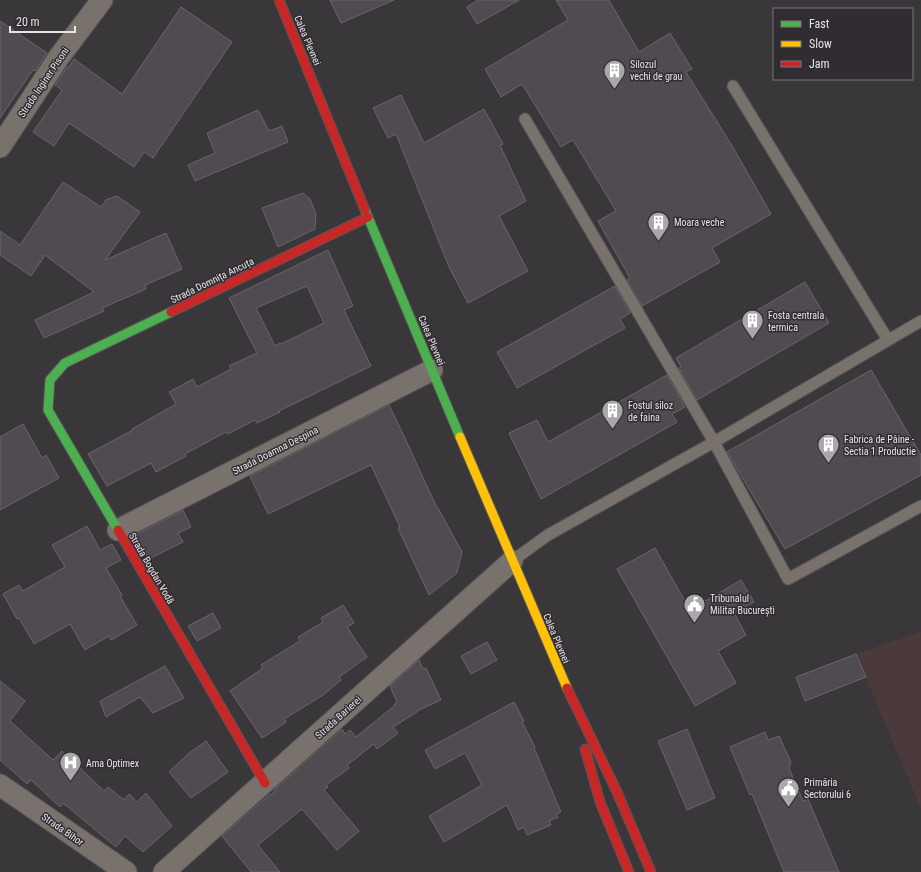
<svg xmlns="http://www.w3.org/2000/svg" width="921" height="872" viewBox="0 0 921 872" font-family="'Roboto Condensed',sans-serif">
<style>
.commercial{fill:#4b393c}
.building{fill:#4f4b51;stroke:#69666a;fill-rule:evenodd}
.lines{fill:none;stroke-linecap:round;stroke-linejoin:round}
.lane-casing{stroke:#565456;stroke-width:13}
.street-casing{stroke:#565456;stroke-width:23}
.fast-casing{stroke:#565456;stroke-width:11}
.slow-casing{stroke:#565456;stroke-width:11}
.jam-casing{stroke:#565456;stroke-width:11}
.lane{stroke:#79716b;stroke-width:11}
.street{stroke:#79716b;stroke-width:21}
.fast{stroke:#4caf50;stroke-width:9}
.slow{stroke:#ffc107;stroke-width:9}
.jam{stroke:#c62828;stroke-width:9}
.labels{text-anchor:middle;stroke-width:3;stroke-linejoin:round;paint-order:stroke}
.street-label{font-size:10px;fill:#e7e4e7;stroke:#302c31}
.poi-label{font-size:10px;fill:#e7e4e7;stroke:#302c31;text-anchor:start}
</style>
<rect width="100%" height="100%" fill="#3a373b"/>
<path class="commercial" d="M921 632V809L856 654Z"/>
<path class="building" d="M330 0H394L341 23Z
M478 0H519L477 24 467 7Z
M556 0H609L639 52 670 33 692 69 686 72 731 144 771 214 712 248 720 262 642 306 627 280 630 278 598 221 616 211 573 140 561 147 522 84 501 97 485 69 568 20Z
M181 7 232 42 153 158 144 152 134 167 69 123 54 146 33 132 62 90 55 85 67 67 68 68 74 59 122 94Z
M0 21 47 53 35 71 33 70 0 118Z
M401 95 424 143 484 109 503 144 500 145 526 201 499 216 528 271 468 303 449 267 396 134 388 138 373 108Z
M258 110 269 131 282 126 288 142 195 181 188 165 215 153 207 133Z
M63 182 101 207 106 200 117 196 140 212 105 260 166 233 182 269 145 285 146 289 102 308 104 311 44 338 35 320 94 292 45 255 31 276 0 255V231L20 245Z
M303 193 310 199 316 214 315 229 278 247 262 208Z
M328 250 353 306 344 310 371 366 279 411 280 412 257 423 255 420 228 434 226 432 185 454 186 456 156 472 151 463 107 486 88 454 133 430 132 429 176 404 169 392 193 379 197 387 231 369 229 366 257 353 229 298ZM307 286 324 323 281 344 280 343 275 346 256 308Z
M805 282 829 323 697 400 679 368 681 367 676 358Z
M615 286 630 313 620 319 625 328 517 388 497 352Z
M871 370 921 455V475L785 549 727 452Z
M667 375 685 407 672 414 677 422 541 499 509 433 537 420 548 442Z
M389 405 403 434 437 508H438L462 552 457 573 429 595 398 528 400 527 371 465 268 514 250 476Z
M23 424 42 458 46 455 59 478 0 510V437Z
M183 510 191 527 178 533 183 542 149 559 135 535Z
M87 526 100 550 112 544 121 560 106 568 122 595 120 596 137 625 111 640 109 636 85 650 70 624 34 644 19 618 17 619 3 594 19 585 23 591 65 567 52 545Z
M655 548 690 610 741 580 754 602 734 613 746 635 718 651 736 683 695 706 617 569Z
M343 605 354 623 347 627 367 657 339 677 341 680 323 695 284 719 286 722 262 738 230 691 263 668 261 665 300 641 298 637 323 622 321 618Z
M213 613 221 628 197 641 188 626Z
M487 642 497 660 471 674 461 656Z
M856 654 866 677 805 701 796 677Z
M419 660 423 669 426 668 441 700 417 711V712L393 727 398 733 377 749 374 744 347 765 349 768 326 785 328 787 324 790 359 831 337 850 302 809 258 845 280 872H251L222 836 269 795 272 794 276 788 342 729 345 734 350 730 356 737 394 706V705L397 702 390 686Z
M165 666 184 698 153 713 140 697 106 717 100 701Z
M0 681 25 701 10 721 53 760 62 751 104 791 108 787 124 800 129 794 137 802 146 793 172 826 143 852 125 836 116 847 63 803 60 807 31 780 27 784 0 760Z
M514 702 524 721 522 722 535 747 534 748 561 812 556 814 558 817 549 821 551 825 527 835 524 827 518 830 507 805 444 842 429 816 482 785 465 753 435 769 425 750Z
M687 729 715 798 687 810 658 741Z
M765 732 768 740 779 736 791 762 789 768 803 801 808 799 839 872H784L752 794 750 795 730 747Z
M206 741 228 772 191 798 169 772 188 754Z"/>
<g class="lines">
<defs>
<path id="lane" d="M733 86 888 340
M525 119 714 442 788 579 921 506
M512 561 548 535 714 442 921 321"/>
<path id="street" d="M0 147 59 57 102 0
M118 530 432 370
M0 785 126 872
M164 872 512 561"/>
<path id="fast" d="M365 210 460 437
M118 530 48 410 50 380 65 363 171 312"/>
<path id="slow" d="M460 437 567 688"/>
<path id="jam" d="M279 0 365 210
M171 312 368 217
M118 530 265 783
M567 688 617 792 651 872
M585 749 600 802 629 872"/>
</defs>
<use href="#lane" class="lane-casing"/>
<use href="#street" class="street-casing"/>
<use href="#fast" class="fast-casing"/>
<use href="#slow" class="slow-casing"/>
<use href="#jam" class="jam-casing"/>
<use href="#lane" class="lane"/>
<use href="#street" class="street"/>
<use href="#fast" class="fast"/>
<use href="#slow" class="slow"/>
<use href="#jam" class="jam"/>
</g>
<defs>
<symbol id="building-pin" viewBox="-11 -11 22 30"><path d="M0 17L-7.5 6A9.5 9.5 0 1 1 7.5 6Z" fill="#aaa7ab" stroke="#302c31"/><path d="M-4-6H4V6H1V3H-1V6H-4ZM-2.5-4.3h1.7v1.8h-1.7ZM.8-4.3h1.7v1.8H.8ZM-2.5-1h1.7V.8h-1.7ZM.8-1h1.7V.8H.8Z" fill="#fff"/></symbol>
<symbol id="civic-pin" viewBox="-11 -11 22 30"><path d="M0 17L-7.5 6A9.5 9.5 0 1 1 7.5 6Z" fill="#aaa7ab" stroke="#302c31"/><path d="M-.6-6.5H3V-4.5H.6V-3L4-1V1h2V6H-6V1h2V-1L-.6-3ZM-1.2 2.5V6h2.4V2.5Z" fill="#fff"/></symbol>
<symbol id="hospital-pin" viewBox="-11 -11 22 30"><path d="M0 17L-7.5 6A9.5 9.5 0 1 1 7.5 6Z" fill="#aaa7ab" stroke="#302c31"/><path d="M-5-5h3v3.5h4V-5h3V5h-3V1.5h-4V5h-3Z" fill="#fff"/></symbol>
</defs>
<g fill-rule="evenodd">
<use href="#building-pin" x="602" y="58" width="25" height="34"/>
<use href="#building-pin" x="646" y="210" width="25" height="34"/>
<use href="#building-pin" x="740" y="308" width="25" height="34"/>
<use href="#building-pin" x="600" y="398" width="25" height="34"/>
<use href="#building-pin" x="816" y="432" width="25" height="34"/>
<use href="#civic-pin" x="682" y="592" width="25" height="34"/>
<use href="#hospital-pin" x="58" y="750" width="25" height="34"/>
<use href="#civic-pin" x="776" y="776" width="25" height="34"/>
</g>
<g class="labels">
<g class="street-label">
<text transform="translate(308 40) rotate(67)" y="4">Calea Plevnei</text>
<text transform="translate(43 82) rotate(-56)" y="4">Strada Inginer Pisoni</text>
<text transform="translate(212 280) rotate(-26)" y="4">Strada Domnița Ancuța</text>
<text transform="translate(432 340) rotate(67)" y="4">Calea Plevnei</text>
<text transform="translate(275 450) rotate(-27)" y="4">Strada Doamna Despina</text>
<text transform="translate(152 568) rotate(60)" y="4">Strada Bogdan Vodă</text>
<text transform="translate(557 638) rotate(67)" y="4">Calea Plevnei</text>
<text transform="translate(338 717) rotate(-42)" y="4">Strada Barierei</text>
<text transform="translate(63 829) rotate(35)" y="4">Strada Bihor</text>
</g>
<g class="poi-label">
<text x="630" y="68">Silozul<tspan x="630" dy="12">vechi de grau</tspan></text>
<text x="674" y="226">Moara veche</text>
<text x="768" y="319">Fosta centrala<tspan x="768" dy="12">termica</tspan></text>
<text x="628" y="409">Fostul siloz<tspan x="628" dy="12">de faina</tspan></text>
<text x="844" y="443">Fabrica de Pâine -<tspan x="844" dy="12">Sectia 1 Productie</tspan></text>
<text x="710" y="602">Tribunalul<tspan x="710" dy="12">Militar București</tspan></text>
<text x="86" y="767">Ama Optimex</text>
<text x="804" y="786">Primăria<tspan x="804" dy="12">Sectorului 6</tspan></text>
</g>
</g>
<rect x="773" y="8" width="140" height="72" fill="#302c31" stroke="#79767a"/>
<rect x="781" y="21" width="20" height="6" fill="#4caf50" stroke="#79767a"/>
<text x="809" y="28" font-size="12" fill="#e7e4e7">Fast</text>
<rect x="781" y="41" width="20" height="6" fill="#ffc107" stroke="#79767a"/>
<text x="809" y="48" font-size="12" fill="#e7e4e7">Slow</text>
<rect x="781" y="61" width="20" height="6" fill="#c62828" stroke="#79767a"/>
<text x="809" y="68" font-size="12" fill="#e7e4e7">Jam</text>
<path d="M10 26v6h65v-6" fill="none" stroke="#e7e4e7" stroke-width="2"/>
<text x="16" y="26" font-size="12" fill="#e7e4e7" stroke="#302c31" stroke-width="3" paint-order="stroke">20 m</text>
</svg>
